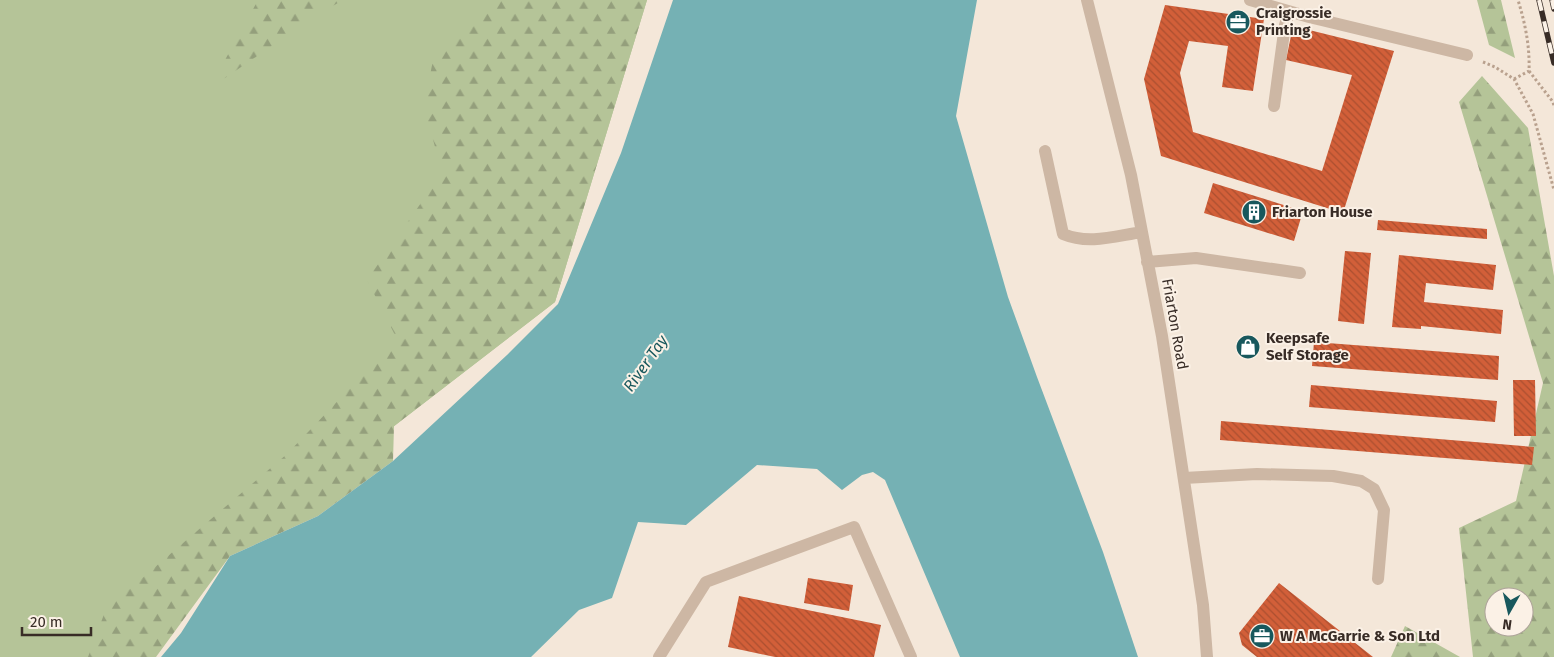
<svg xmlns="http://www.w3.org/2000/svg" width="1554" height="657" viewBox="0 0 1554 657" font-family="'Fira Sans',sans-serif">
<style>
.grass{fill:#b5c498}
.forest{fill:url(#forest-firs);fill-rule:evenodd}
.water{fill:#75b1b4}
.building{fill:url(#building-back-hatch)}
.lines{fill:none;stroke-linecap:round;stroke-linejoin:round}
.path{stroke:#b9a18e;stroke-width:3;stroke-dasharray:2.5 2.5;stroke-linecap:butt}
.minor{stroke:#cdb7a4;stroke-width:12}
.rail-casing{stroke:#382c26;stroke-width:5.5}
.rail{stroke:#fbf1e6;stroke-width:4;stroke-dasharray:11;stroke-linecap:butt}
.labels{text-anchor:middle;stroke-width:4;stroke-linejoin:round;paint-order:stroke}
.poi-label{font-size:15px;font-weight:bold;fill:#382c26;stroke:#fbf1e6;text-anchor:start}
.street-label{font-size:15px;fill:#382c26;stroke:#fbf1e6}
.water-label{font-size:16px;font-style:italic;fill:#18585d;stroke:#fbf1e6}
</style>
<defs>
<pattern id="forest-firs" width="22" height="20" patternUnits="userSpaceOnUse" patternTransform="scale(1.25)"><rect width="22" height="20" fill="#b5c498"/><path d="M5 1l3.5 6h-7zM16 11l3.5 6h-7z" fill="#949f7c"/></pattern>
<pattern id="building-back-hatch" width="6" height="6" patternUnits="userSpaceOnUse" patternTransform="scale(1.25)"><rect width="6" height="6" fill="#d25f39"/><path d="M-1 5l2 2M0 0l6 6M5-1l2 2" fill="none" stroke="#ab4f30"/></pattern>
</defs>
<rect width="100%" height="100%" fill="#f4e7d9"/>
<path class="grass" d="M0 0H647L555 302 130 630 113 657H0Z"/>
<path class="forest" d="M258 0H343L314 17 209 89Z
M491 0H647L555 302 394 426 393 461 318 516 230 556 156 657H88L106 609 287 454 397 339 367 280 442 173 424 106 433 60Z
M1477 0H1501L1515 58 1489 45Z
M1482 76 1528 128 1554 276V657H1473L1459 528 1516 501 1543 383 1459 102ZM1494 597H1524V627H1494Z
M1405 626 1460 657H1391Z"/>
<path class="water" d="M673 0H977L956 116 1008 297 1037 377 1103 552 1138 657H960L885 480 873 472 862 475 842 490 817 469 757 465 686 525 638 522 612 598 579 610 531 657H161L181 633 230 556 318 516 393 461 507 355 558 304 621 153Z"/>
<path class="building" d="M1165 5 1264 19 1253 91 1222 87 1228 46 1189 41 1180 73 1193 132 1322 171 1352 75 1286 60 1293 26 1394 51 1343 213 1161 156 1144 79Z
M1213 183 1303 211 1294 241 1204 213Z
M1378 220 1487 229V239L1377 230Z
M1345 251 1371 253 1364 324 1338 321Z
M1399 255 1496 265 1493 290 1426 283 1424 302 1503 310 1501 334 1421 326V329L1392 327Z
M1314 342 1499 356 1498 380 1312 366Z
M1513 380H1535L1536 436H1514Z
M1311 385 1497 401 1495 422 1309 407Z
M1221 421 1534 447 1532 465 1220 440Z
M808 578 853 585 849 611 804 603Z
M1279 583 1373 657H1257L1242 645 1239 633Z
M739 596 881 625 874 657H775L728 647Z"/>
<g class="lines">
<path class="path" d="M1483 62 1495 67 1514 79 1533 114 1554 190
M1529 71 1553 102 1554 106
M1514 79 1529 71C1530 46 1525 23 1518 0"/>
<path class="minor" d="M1087 0 1131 175 1162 336 1203 605 1207 657
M1250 0 1309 17 1467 55
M1274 106 1285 25 1289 12
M1045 151 1063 234C1089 245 1115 236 1142 232
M1147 262 1196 258 1300 273
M1184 478 1257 474 1333 476 1361 481 1374 489 1384 510 1378 579
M659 657 706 582 854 527 911 657"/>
<defs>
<path id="rail" d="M1539 0 1554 63
M1552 0 1554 9"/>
</defs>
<use href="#rail" class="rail-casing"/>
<use href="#rail" class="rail"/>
</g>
<defs>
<symbol id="office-disc" viewBox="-11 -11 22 22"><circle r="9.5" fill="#18585d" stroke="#fbf1e6"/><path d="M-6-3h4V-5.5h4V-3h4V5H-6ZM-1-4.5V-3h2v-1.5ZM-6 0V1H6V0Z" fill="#fff"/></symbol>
<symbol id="building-disc" viewBox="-11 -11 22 22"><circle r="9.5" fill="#18585d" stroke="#fbf1e6"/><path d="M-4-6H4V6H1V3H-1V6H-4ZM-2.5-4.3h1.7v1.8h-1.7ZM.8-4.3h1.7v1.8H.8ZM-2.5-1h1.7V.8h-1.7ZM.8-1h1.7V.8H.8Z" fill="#fff"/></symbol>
<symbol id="shop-disc" viewBox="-11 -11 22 22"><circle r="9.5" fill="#18585d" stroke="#fbf1e6"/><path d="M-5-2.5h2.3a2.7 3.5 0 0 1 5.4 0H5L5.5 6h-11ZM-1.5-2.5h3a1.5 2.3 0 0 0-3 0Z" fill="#fff"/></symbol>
</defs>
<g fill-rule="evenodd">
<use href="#office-disc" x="1224" y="8" width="28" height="28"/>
<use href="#building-disc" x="1240" y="198" width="28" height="28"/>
<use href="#shop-disc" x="1234" y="333" width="28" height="28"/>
<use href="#office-disc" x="1248" y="622" width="28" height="28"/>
</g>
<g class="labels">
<g class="poi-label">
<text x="1256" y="18">Craigrossie<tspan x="1256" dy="17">Printing</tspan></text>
<text x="1272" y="217">Friarton House</text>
<text x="1266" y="343">Keepsafe<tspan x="1266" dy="17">Self Storage</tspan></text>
<text x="1280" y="641">W A McGarrie &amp; Son Ltd</text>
</g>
<g class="street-label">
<text transform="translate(1175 324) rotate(80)" y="5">Friarton Road</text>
</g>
<g class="water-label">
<text transform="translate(645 363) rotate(-55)" y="6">River Tay</text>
</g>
</g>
<g transform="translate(1509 612) rotate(188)"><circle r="24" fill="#fbf1e6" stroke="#ada299"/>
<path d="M0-4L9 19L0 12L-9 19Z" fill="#18585d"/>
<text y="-8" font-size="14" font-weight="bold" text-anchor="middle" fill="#382c26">N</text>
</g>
<path d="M22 627v8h69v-8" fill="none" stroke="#382c26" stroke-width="2.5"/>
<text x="30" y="627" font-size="15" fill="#382c26" stroke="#fbf1e6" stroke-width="4" paint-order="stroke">20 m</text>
</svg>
